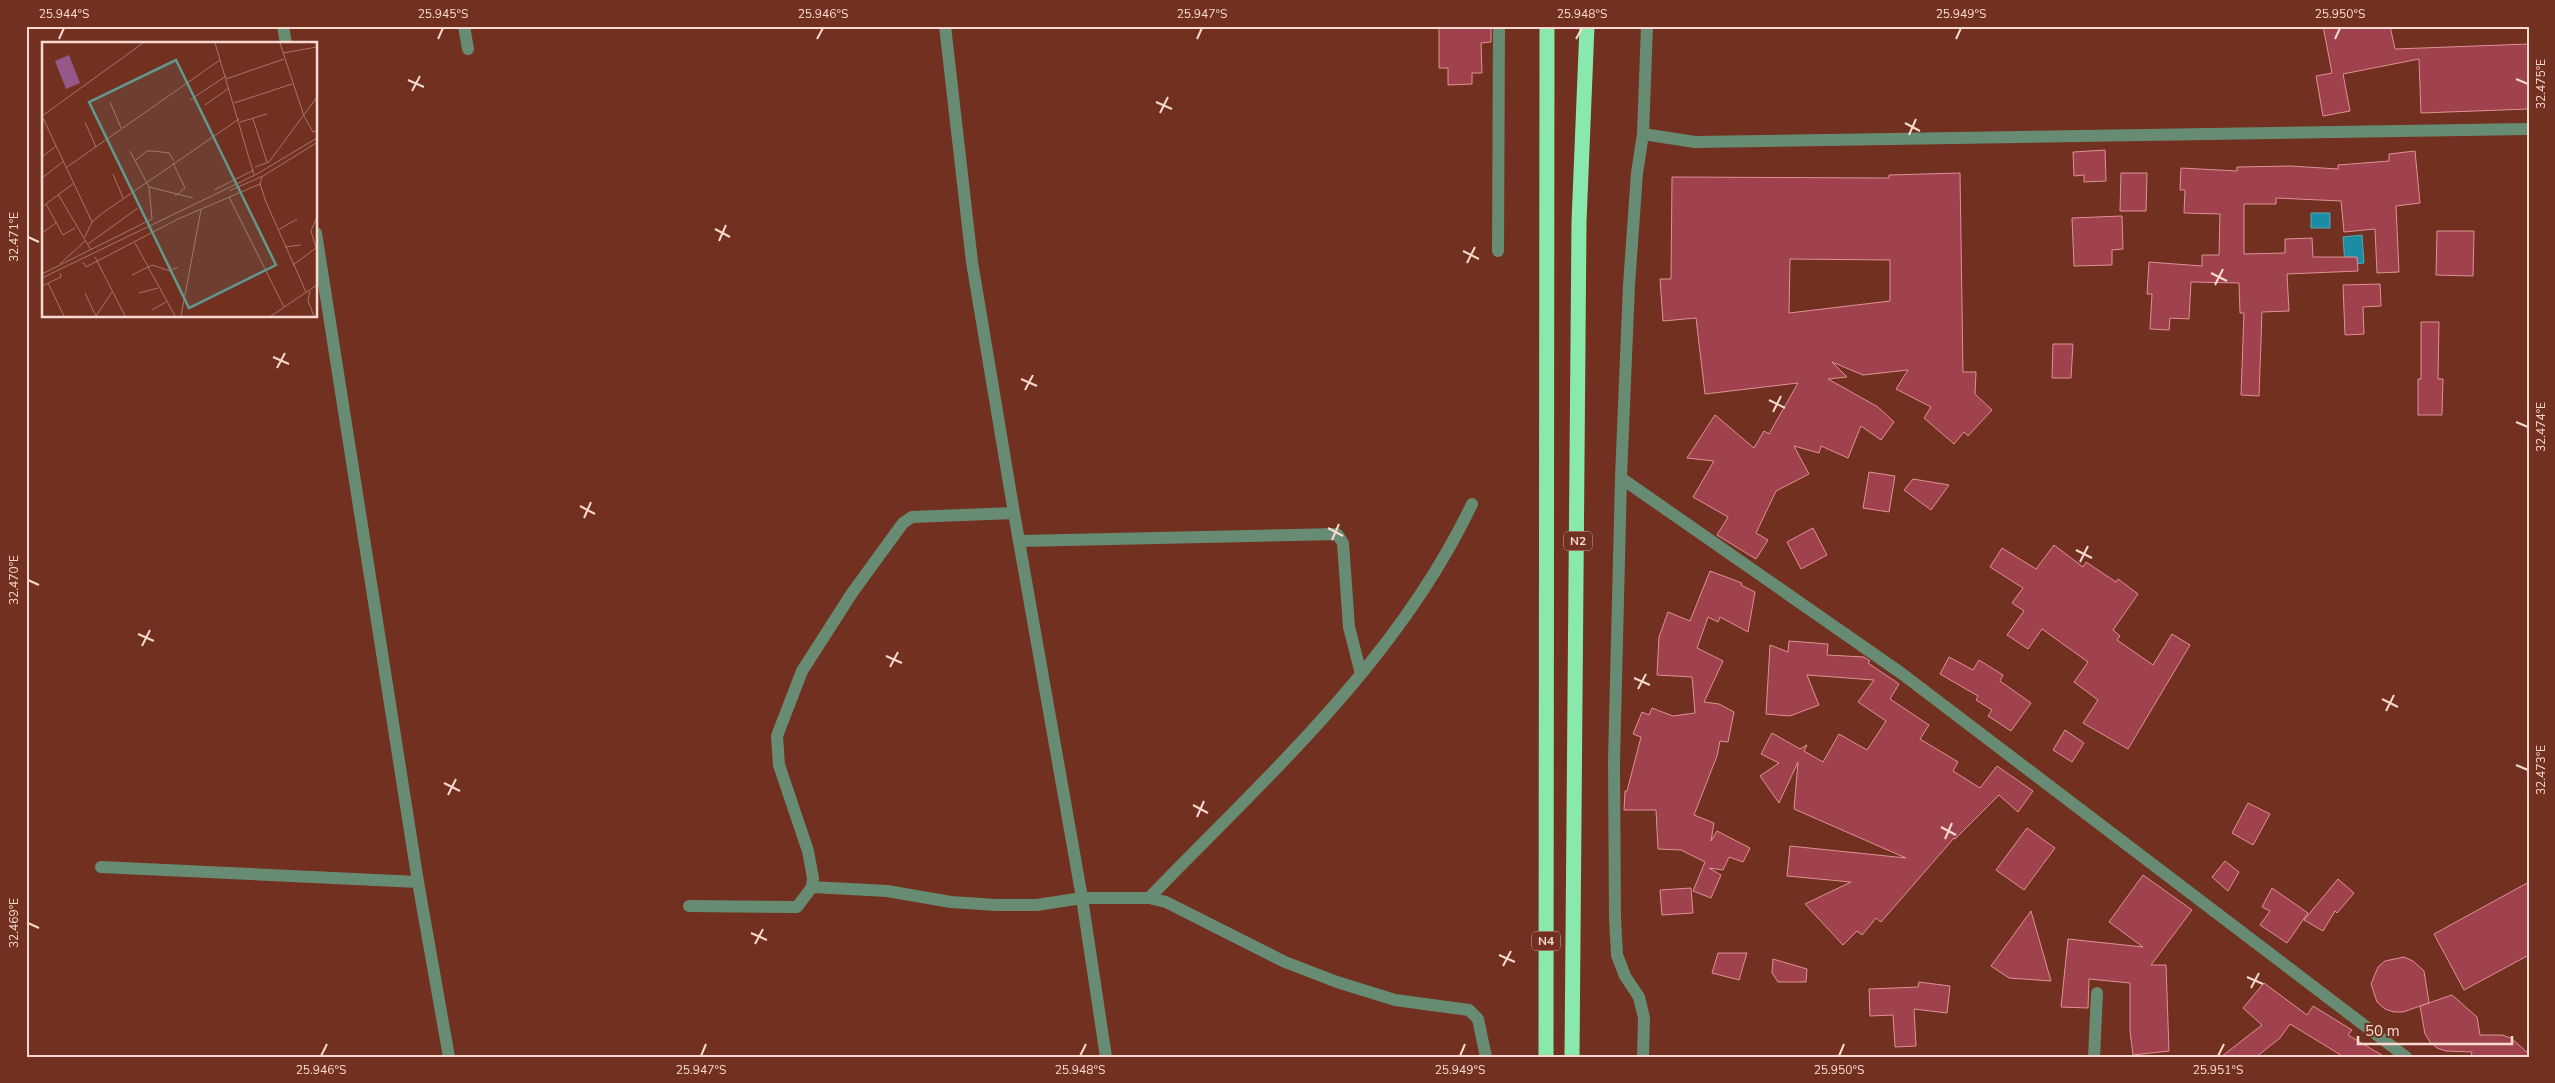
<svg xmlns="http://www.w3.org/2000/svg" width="2555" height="1083" viewBox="0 0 2555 1083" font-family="'Nunito Sans',sans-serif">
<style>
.water{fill:#1a8da4;stroke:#5da4b1}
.building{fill:#a0424e;stroke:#e09196;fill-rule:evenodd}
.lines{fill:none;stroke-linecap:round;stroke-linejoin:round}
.minor{stroke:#678c73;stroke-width:12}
.highway{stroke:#89e9ad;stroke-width:15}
.ticks{fill:none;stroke:#f9d9d0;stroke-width:2}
.labels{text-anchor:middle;stroke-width:4;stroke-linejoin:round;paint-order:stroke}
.shield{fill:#713020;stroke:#d0a69b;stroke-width:1}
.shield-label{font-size:12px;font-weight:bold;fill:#f9d9d0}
.inset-road{fill:none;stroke:#a77466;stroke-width:1}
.view{fill:#619990;fill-opacity:0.15;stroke:#619990;stroke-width:2.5}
.inset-edge{fill:none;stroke:#f9d9d0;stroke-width:2.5}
.neatline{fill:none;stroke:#f9d9d0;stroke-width:2}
.ticks-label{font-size:12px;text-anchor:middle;fill:#f9d9d0}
</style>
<rect width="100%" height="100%" fill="#713020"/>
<path class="water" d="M2311 213H2330V228H2311Z
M2362 235 2364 263 2345 265 2343 237Z"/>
<path class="building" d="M1439 26H1491V42L1481 43 1482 73H1472V84L1448 85V68H1439Z
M2323 26H2390L2395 49 2529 44V109L2421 113 2419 59 2343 74 2350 111 2323 116 2316 76 2332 73Z
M2105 150 2106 181 2084 182V175L2074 176 2073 152Z
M2415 151 2420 203 2396 206 2399 272 2377 273 2375 229 2344 232 2341 201 2276 198V204H2244V254L2285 253V239L2312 238 2313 257H2357L2358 271 2287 274 2289 311 2262 312 2259 396 2241 395 2244 313H2240L2239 283 2191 282 2189 319 2170 318 2169 330 2150 329 2152 294H2147L2149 262 2202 266V255H2219L2220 214 2184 213 2185 190H2180L2181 168 2237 171V167L2291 166 2338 169V165L2389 161V154Z
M1960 173 1963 372H1976L1975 394 1992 410 1968 436 1964 432 1954 444 1924 418 1931 407 1896 389 1908 370 1863 375 1832 362 1847 377 1828 379 1878 407 1894 422 1881 440 1861 426 1848 458 1821 446 1819 453 1794 446 1809 474 1776 491 1756 533 1768 540 1756 559 1717 535 1728 517 1693 497 1714 461 1687 458 1715 415 1754 448 1764 431 1769 434 1798 383 1705 394 1696 318 1663 321 1660 279H1671L1672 177 1889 178V175ZM1790 259 1890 260V301L1789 313Z
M2121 173H2147L2146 211H2120Z
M2122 216 2123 249 2112 250V265L2074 266 2072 218Z
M2437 231H2474L2473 276 2436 275Z
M2380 284 2381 306 2363 307 2364 334 2345 335 2343 285Z
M2421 322H2439L2438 379H2443L2442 415H2418V379H2421Z
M2053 344H2073L2071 378H2052Z
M1869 472 1895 476 1889 512 1863 508Z
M1913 479 1949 485 1931 510 1904 490Z
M1813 528 1827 555 1801 569 1787 542Z
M2054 545 2083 567 2086 562 2116 582 2118 579 2138 594 2113 630 2120 636 2117 640 2153 665 2172 634 2190 645 2128 749 2083 723 2098 700 2074 682 2088 662 2042 629 2028 649 2007 635 2024 611 2012 603 2023 588 1990 567 2002 548 2036 569Z
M1710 571 1742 583 1741 585 1755 592 1748 632 1720 617 1718 622 1708 617 1697 648 1723 661 1704 702 1719 704 1734 712 1728 742 1720 741 1717 756 1694 815 1714 823 1711 841 1717 831 1750 848 1743 862 1729 857 1723 870 1709 868 1721 875 1711 898 1693 891 1705 862 1681 850 1658 849 1656 810H1624L1625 791H1627L1641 737 1633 734 1642 712 1649 715 1652 708 1673 716 1695 713 1692 677 1657 675 1659 637 1668 612 1690 621Z
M1789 641 1828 644 1827 655 1864 657 1870 661 1868 663 1899 684 1890 699 1929 725 1920 739 1958 762 1953 771 1980 788 1997 766 2033 791 2018 812 1999 795 1955 839 1954 838 1881 922 1876 918 1862 935 1857 931 1843 945 1805 904 1851 882 1787 876 1790 846 1906 858 1794 809 1798 762 1779 803 1760 776 1779 763 1761 754 1772 733 1800 749 1807 745 1804 751 1823 762 1839 734 1867 750 1886 721 1858 702 1874 680 1807 675 1819 705 1790 716 1766 714 1770 645 1788 652Z
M1949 657 1973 670 1979 660 2003 675 2000 681 2031 703 2011 731 1988 716 1992 710 1976 700 1978 696 1940 674Z
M2065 730 2084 743 2072 762 2053 750Z
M2248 803 2270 814 2253 845 2232 833Z
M2027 828 2055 848 2024 890 1996 870Z
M2225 861 2239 872 2228 891 2212 877Z
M2143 875 2192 910 2151 965H2166L2169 1051 2133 1055 2130 1031V983L2089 979 2088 1008 2061 1007 2068 939 2143 947 2109 922Z
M2338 879 2354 893 2337 913 2335 911 2323 931 2304 920Z
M2529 882V955L2464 990 2434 934Z
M1691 888 1693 913 1662 915 1660 890Z
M2272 888 2308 913 2287 943 2260 925 2270 911 2262 907Z
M2031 911 2051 981 2009 978 1991 966Z
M1718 953H1747L1739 980 1712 973Z
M2404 957 2413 961 2424 971 2429 1003 2403 1012H2394L2385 1009 2377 1002 2371 984 2378 967 2385 961Z
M1773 959 1807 969 1806 982H1778L1772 973Z
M1919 982 1950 986 1947 1013 1914 1009 1916 1046 1895 1047 1893 1015 1870 1016 1869 989 1918 987Z
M2264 983 2307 1015 2313 1006 2352 1030 2348 1035 2385 1057H2344L2290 1024 2280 1038 2256 1057H2221L2262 1025 2243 1008Z
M2452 995 2477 1017 2480 1035H2502L2511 1038 2529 1054V1057H2471L2472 1052 2446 1051 2437 1048 2430 1042 2425 1034 2420 1006Z"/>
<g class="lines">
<path class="minor" d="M283 26 286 44
M464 26 468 49
M945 26 972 262 1014 513 1082 898 1106 1057
M1643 134 1695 142 2529 129
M316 233 418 882 449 1057
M1498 251 1499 26
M1621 478 1901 673 2406 1057
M1020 541 1337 534 1343 543 1349 627 1361 674
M101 867 418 882
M812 887 887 891 951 902 996 905H1037L1082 898H1149L1166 902 1285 962 1337 982 1395 1000 1469 1010 1478 1019 1486 1057
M1149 898C1267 776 1398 660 1472 504
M689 906 797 907 812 887 813 878 808 851 779 765 777 736 802 671 852 593 903 523 912 517 1014 513
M1643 1057 1644 1018 1639 997 1625 976 1617 955 1615 918 1614 761 1621 478 1629 285 1637 173 1643 134 1647 26
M2094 1057 2097 993"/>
<path class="highway" d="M1546 1057 1547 26
M1572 1057 1579 222 1587 26"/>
</g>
<path class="ticks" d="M59 39 64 28M438 39 443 28M817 39 823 28M1197 39 1202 28M1576 39 1582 28M1956 39 1961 28M2335 39 2340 28M2516 79 2528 84M408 80 424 87M412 91 420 76M1156 102 1172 109M1160 113 1168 97M1905 123 1920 131M1909 135 1916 119M715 229 730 237M28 237 39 242M719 241 726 225M1463 251 1479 259M1467 263 1475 247M2211 273 2227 281M2215 285 2223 269M273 357 289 364M277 368 285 353M1021 379 1037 386M1025 390 1033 375M1769 400 1785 408M1773 412 1781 396M2516 422 2528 427M580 506 595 514M584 518 591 502M1328 528 1343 536M1332 540 1339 524M2076 550 2092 558M2080 562 2088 546M28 580 39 585M138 634 154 641M142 646 150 630M886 656 902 663M890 667 898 652M1634 678 1650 685M1638 689 1646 674M2382 699 2398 707M2386 711 2394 695M2516 765 2528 770M444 783 460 791M448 795 456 779M1193 805 1208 813M1197 817 1204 801M1941 827 1956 835M1945 839 1952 823M28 923 39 928M751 933 767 940M755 944 763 929M1499 955 1515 962M1503 966 1511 951M2247 977 2263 984M2251 988 2259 973M321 1056 327 1044M701 1056 706 1044M1080 1056 1086 1044M1460 1056 1465 1044M1839 1056 1844 1044M2218 1056 2224 1044"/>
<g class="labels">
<g class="shield">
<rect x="1564" y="531.5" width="28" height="19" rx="4"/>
<rect x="1532" y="931.5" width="28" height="19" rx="4"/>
</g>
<g class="shield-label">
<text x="1578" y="545">N2</text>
<text x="1546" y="945">N4</text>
</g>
</g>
<g transform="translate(42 42)">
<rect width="275" height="275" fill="#713020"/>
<path d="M27 13 38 41 24 47 13 19Z" fill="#955888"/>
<path class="inset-road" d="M173 1 212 133M238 1 262 74 271 90 275 89M241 11 275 5M184 37 242 17M148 58 184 34M68 60 79 86M192 61 250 42M163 63 187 46M0 74 101 1M0 74 50 180M211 77 225 120M43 80 54 105M198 80 225 72M0 115 14 104M94 118 105 109H111L127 111 132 119M131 121 143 146 133 154M25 125 178 18M213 125 227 120 275 55M71 132 81 156M220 135 218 142 224 160 264 250M0 136 22 119M107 145 151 156M172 148 212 128M187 149 221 134 274 101M16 152 49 208M187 155 242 265M4 162 21 193 33 186M0 165 32 141M236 188 255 177M0 191 14 181M43 195 50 180 62 170 197 77M93 201 133 274M46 202 96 166M243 205 259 203M274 206 269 189 275 175M53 215 83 274M41 220 44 225 136 177 218 142M18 222 44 198M251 223 274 206M0 232 110 177 107 145 88 109M90 233 110 223 128 229 136 225M0 236 215 132 275 96M6 241 22 274M0 244 19 235 18 231M268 249 266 259 272 274M43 251 54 274M97 251 116 246M110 268 124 260M54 274 70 250M139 274 159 168M229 274 275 243"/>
<path class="view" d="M134 18 234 223 147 266 47 60Z"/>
<rect width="275" height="275" class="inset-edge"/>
</g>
<rect width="2555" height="1083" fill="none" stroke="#713020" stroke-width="55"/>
<path d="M2358 1036v8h154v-8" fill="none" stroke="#f9d9d0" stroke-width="2.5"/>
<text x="2365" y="1036" font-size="15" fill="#f9d9d0" stroke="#713020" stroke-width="4" paint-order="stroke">50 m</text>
<rect x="28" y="28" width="2500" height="1028" class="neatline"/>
<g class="ticks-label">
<text x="64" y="18">25.944°S</text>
<text x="443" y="18">25.945°S</text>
<text x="823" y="18">25.946°S</text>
<text x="1202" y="18">25.947°S</text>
<text x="1582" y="18">25.948°S</text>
<text x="1961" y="18">25.949°S</text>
<text x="2340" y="18">25.950°S</text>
<text transform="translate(2541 84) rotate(-90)" y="4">32.475°E</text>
<text transform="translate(14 237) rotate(-90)" y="4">32.471°E</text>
<text transform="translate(2541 427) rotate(-90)" y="4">32.474°E</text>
<text transform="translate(14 580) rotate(-90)" y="4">32.470°E</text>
<text transform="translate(2541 770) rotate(-90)" y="4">32.473°E</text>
<text transform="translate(14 923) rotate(-90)" y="4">32.469°E</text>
<text x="321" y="1074">25.946°S</text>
<text x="701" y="1074">25.947°S</text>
<text x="1080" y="1074">25.948°S</text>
<text x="1460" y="1074">25.949°S</text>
<text x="1839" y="1074">25.950°S</text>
<text x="2218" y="1074">25.951°S</text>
</g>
</svg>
